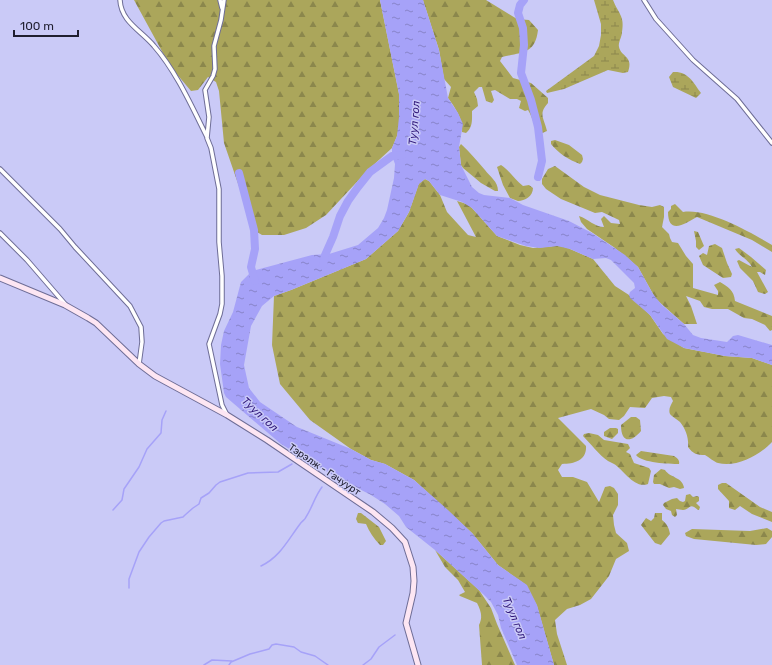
<svg xmlns="http://www.w3.org/2000/svg" width="772" height="665" viewBox="0 0 772 665" font-family="Rubik,sans-serif">
<style>
.forest{fill:url(#forest-firs)}
.wetland{fill:url(#wetland-marsh)}
.water{fill:url(#water-ripples)}
.lines{fill:none;stroke-linecap:round;stroke-linejoin:round}
.stream{stroke:#a6a2f8;stroke-width:1.5}
.river{stroke:#a6a2f8;stroke-width:8}
.street-casing{stroke:#6e6d96;stroke-width:5.5}
.secondary-casing{stroke:#6e6d96;stroke-width:7}
.street{stroke:#fff;stroke-width:3.5}
.secondary{stroke:#fde6f3;stroke-width:5}
.labels{text-anchor:middle;stroke-width:3;stroke-linejoin:round;paint-order:stroke}
.street-label{font-size:10px;fill:#1f1e2f;stroke:#cacaf7}
.water-label{font-size:11px;font-style:italic;fill:#30187a;stroke:#cacaf7}
</style>
<defs>
<pattern id="forest-firs" width="22" height="20" patternUnits="userSpaceOnUse"><rect width="22" height="20" fill="#aba65b"/><path d="M5 1l3.5 6h-7zM16 11l3.5 6h-7z" fill="#8b874c"/></pattern>
<pattern id="wetland-marsh" width="20" height="14" patternUnits="userSpaceOnUse"><rect width="20" height="14" fill="#aba65b"/><path d="M1 5h8M5 5V1M11 12h8M15 12V8" fill="none" stroke="#8b874c"/></pattern>
<pattern id="water-ripples" width="26" height="14" patternUnits="userSpaceOnUse"><rect width="26" height="14" fill="#a6a2f8"/><path d="M2 4q2-2 4 0t4 0M15 11q2-2 4 0t4 0" fill="none" stroke="#8783c9"/></pattern>
</defs>
<rect width="100%" height="100%" fill="#cacaf7"/>
<path class="forest" d="M134 0H380L399 94V128L397 136 392 148 368 170 326 215 306 228 284 235H262L254 230 224 143 219 91 216 82 208 77 198 90 191 91 170 66Z
M423 0H486L517 19 529 20 538 30C535 54 523 52 502 57L500 61 513 78 531 83 548 98V103C538 114 544 118 547 131L540 134C534 127 533 118 528 110L525 111 519 108 521 101 517 99H510L495 90 491 91 494 100 492 103 486 101 482 87H479L474 92 477 99 478 106 472 111C472 120 473 127 466 133L462 132C463 119 456 109 448 98L451 87 444 79 439 50Z
M555 140 569 145 582 155 583 159 582 162 580 164C569 160 558 153 551 144V141Z
M461 144C470 152 477 161 485 170 490 177 498 181 498 191H495L481 183 463 168 461 165 459 147Z
M501 165C510 171 515 180 523 186L529 185 533 188C533 196 525 201 518 201L510 198 503 185 497 167Z
M555 166 584 187 600 195 639 205 652 207 660 205 664 207V217L662 227 669 234 670 238 672 242 678 243 686 256 693 264V288L718 295V291L714 285 720 282C728 287 734 290 735 301L772 316V330L770 331 765 325 752 319 744 318 728 309H712L704 307 700 301 686 296 691 306 697 324H684L657 300 653 294 638 267 615 248 587 229 581 222 579 216C588 219 595 227 604 227L601 219 604 216 611 223 620 224 619 220 602 212 595 213 561 199 546 189 542 184V179L548 169Z
M425 179 429 181 440 195 447 212 468 235 476 237 457 201 467 204 472 208 497 236 520 245 533 248 557 246H562L570 249 593 259 615 286 629 295 650 315 663 334 684 348 725 356 752 358 772 365V442C760 455 736 468 718 463 714 462 709 457 705 455 697 455 693 454 688 447 689 439 686 429 680 422 677 419 672 417 670 414 668 409 671 405 673 401L671 397 664 396 652 398 645 408 630 407 624 416 619 420 609 419 604 415 591 409 558 418 586 446C587 460 575 464 562 464L558 470 562 477H573L587 482 599 502 605 487 610 486 614 488 618 494V505L613 515 614 525 616 533 627 543 629 551 616 559 609 576 591 599 580 605 567 609 555 620 557 634 567 665H554L537 606 526 585 498 565 472 533 414 480 385 464 371 460 351 449 310 420 280 384 272 345 274 296 291 290 366 259 398 231 409 212 419 183Z
M675 204 683 212C708 208 750 232 772 245V252L752 240 697 217C686 223 668 236 668 212L671 209V206Z
M694 231 698 232 704 246 699 250 696 247V241Z
M715 244 722 248 727 263 732 274 731 277 723 278 703 265 699 256 703 253 707 255 709 246Z
M739 248 751 257 766 270 765 275 760 272H757L768 292 765 294 758 292 753 281 740 268 737 261 739 260 752 267C748 259 739 256 735 249Z
M631 417H636L640 420 641 431C631 443 621 443 621 425Z
M610 428H616L618 429V433L612 439 604 436V432Z
M589 433 598 435 604 440 628 444 630 448 626 452 630 454 634 463 649 468 651 471 648 484C634 489 624 470 614 464 612 463 610 462 608 461 599 455 591 444 583 436L584 434Z
M641 451 674 456C677 458 680 460 679 464 669 464 642 463 636 455Z
M661 469 665 470C670 478 683 477 684 488L680 489 674 487 669 488 660 484H654L653 482 654 475Z
M722 483H726L760 507 772 512V522L752 514 740 506 735 510 729 508V501L718 489V485Z
M690 494 693 497 697 496 699 497V501L696 503 700 507 699 510H698C689 502 691 509 683 510 681 510 678 509 676 509L677 515 675 517 672 515 671 511 666 509 663 505 664 503 672 499 677 498 680 501 683 502 685 501 686 495Z
M358 513H361L379 527 386 541 383 545H380C374 539 369 531 366 524L358 523 356 519Z
M655 513H662V520C667 524 669 528 670 534L661 545 655 543 641 525 646 518 651 521 654 518Z
M767 528 772 531V537L766 544 756 545 694 539 686 536 685 533 692 529 750 531Z
M435 550 479 590 491 608 497 624 515 665H482L479 625C483 617 481 611 477 603L460 596 459 595 465 592 458 580 445 567Z"/>
<path class="wetland" d="M594 0H613C618 13 625 16 622 32 622 37 618 42 619 47 621 57 634 56 628 72L623 73 608 70 564 89 547 93 546 91 594 56 599 46 601 35V24Z
M673 72C688 71 693 82 701 93L696 98 694 97 673 87 669 77Z"/>
<path class="water" d="M380 0H423L439 50 448 98 458 113 463 124 459 147 461 165 472 187 479 193 484 195 510 198 523 205 569 221 592 233 625 255 638 267 653 294 662 305 684 324 693 335 701 338 727 342 733 336 738 335 772 345V365L752 358 725 356 684 348 667 339 650 315 630 298 629 295 630 292 635 288 634 283 611 260 606 258 593 259 570 249 557 246 540 248 526 246 497 236 472 208 462 202 440 195 429 181 425 179 419 184 409 212 398 231 366 259 291 290 274 296 262 306 251 326 244 365 249 388 260 402 297 427 351 449 371 460 385 464 414 480 448 510 472 533 498 565 527 585 537 605 554 665H517L501 628 498 615 491 602 483 594 435 550 406 527 399 516 385 504 371 495 334 476 281 444 226 397 224 393 220 364 221 345 224 331 233 312 241 282 252 271 312 255 329 254 358 245 378 228 384 218 387 210 394 178 395 164 392 156V148L397 136 399 117V94Z"/>
<g class="lines">
<path class="stream" d="M113 510 122 500 124 489 139 467 147 449 161 433 162 420 166 411
M261 566C280 557 288 540 300 524 302 521 305 520 306 517 312 508 315 496 322 487
M129 588V579L139 552 149 537 161 523 164 521 183 517 185 515 193 508 199 504 201 498 209 493 216 485 220 482 248 473 278 472 292 464
M204 665 212 660 232 661
M229 665 231 662 250 654 269 649 272 645 276 644 294 647 301 652 315 656 328 665
M363 665 371 659 379 647 395 635"/>
<path class="river" d="M524 0 520 5 518 13 523 28 524 45 521 73 531 100 538 127 542 161 538 177
M239 173 254 230 255 249 251 267 255 281
M323 265 325 255 333 237 340 216 348 201 358 187 370 172 392 156 402 155"/>
<defs>
<path id="street" d="M120 0C121 22 142 31 154 46 176 71 192 107 207 137
M220 0 222 8
M224 0 221 20 214 46 215 69 213 76 205 90 209 117 207 138 211 148 219 189V242L222 276V304L220 314 209 344 222 405 227 415
M644 0 656 19 693 60 737 99 772 143
M0 169 60 229 75 247 130 306 141 327 142 342 139 364
M0 233 27 260 65 304"/>
<path id="secondary" d="M0 278 65 305 88 318 96 323 139 364 155 376 227 415 267 440 373 512 392 528 405 542 413 567 414 581 413 593 406 623 418 665"/>
</defs>
<use href="#street" class="street-casing"/>
<use href="#secondary" class="secondary-casing"/>
<use href="#street" class="street"/>
<use href="#secondary" class="secondary"/>
</g>
<g class="labels">
<g class="street-label">
<text transform="translate(325 469) rotate(34)" y="4">Тэрэлж - Гачуурт</text>
</g>
<g class="water-label">
<text transform="translate(414 123) rotate(-85)" y="4">Туул гол</text>
<text transform="translate(260 414) rotate(43)" y="4">Туул гол</text>
<text transform="translate(515 618) rotate(67)" y="4">Туул гол</text>
</g>
</g>
<path d="M14 30v6h64v-6" fill="none" stroke="#1f1e2f" stroke-width="2"/>
<text x="20" y="30" font-size="12" fill="#1f1e2f" stroke="#cacaf7" stroke-width="3" paint-order="stroke">100 m</text>
</svg>
